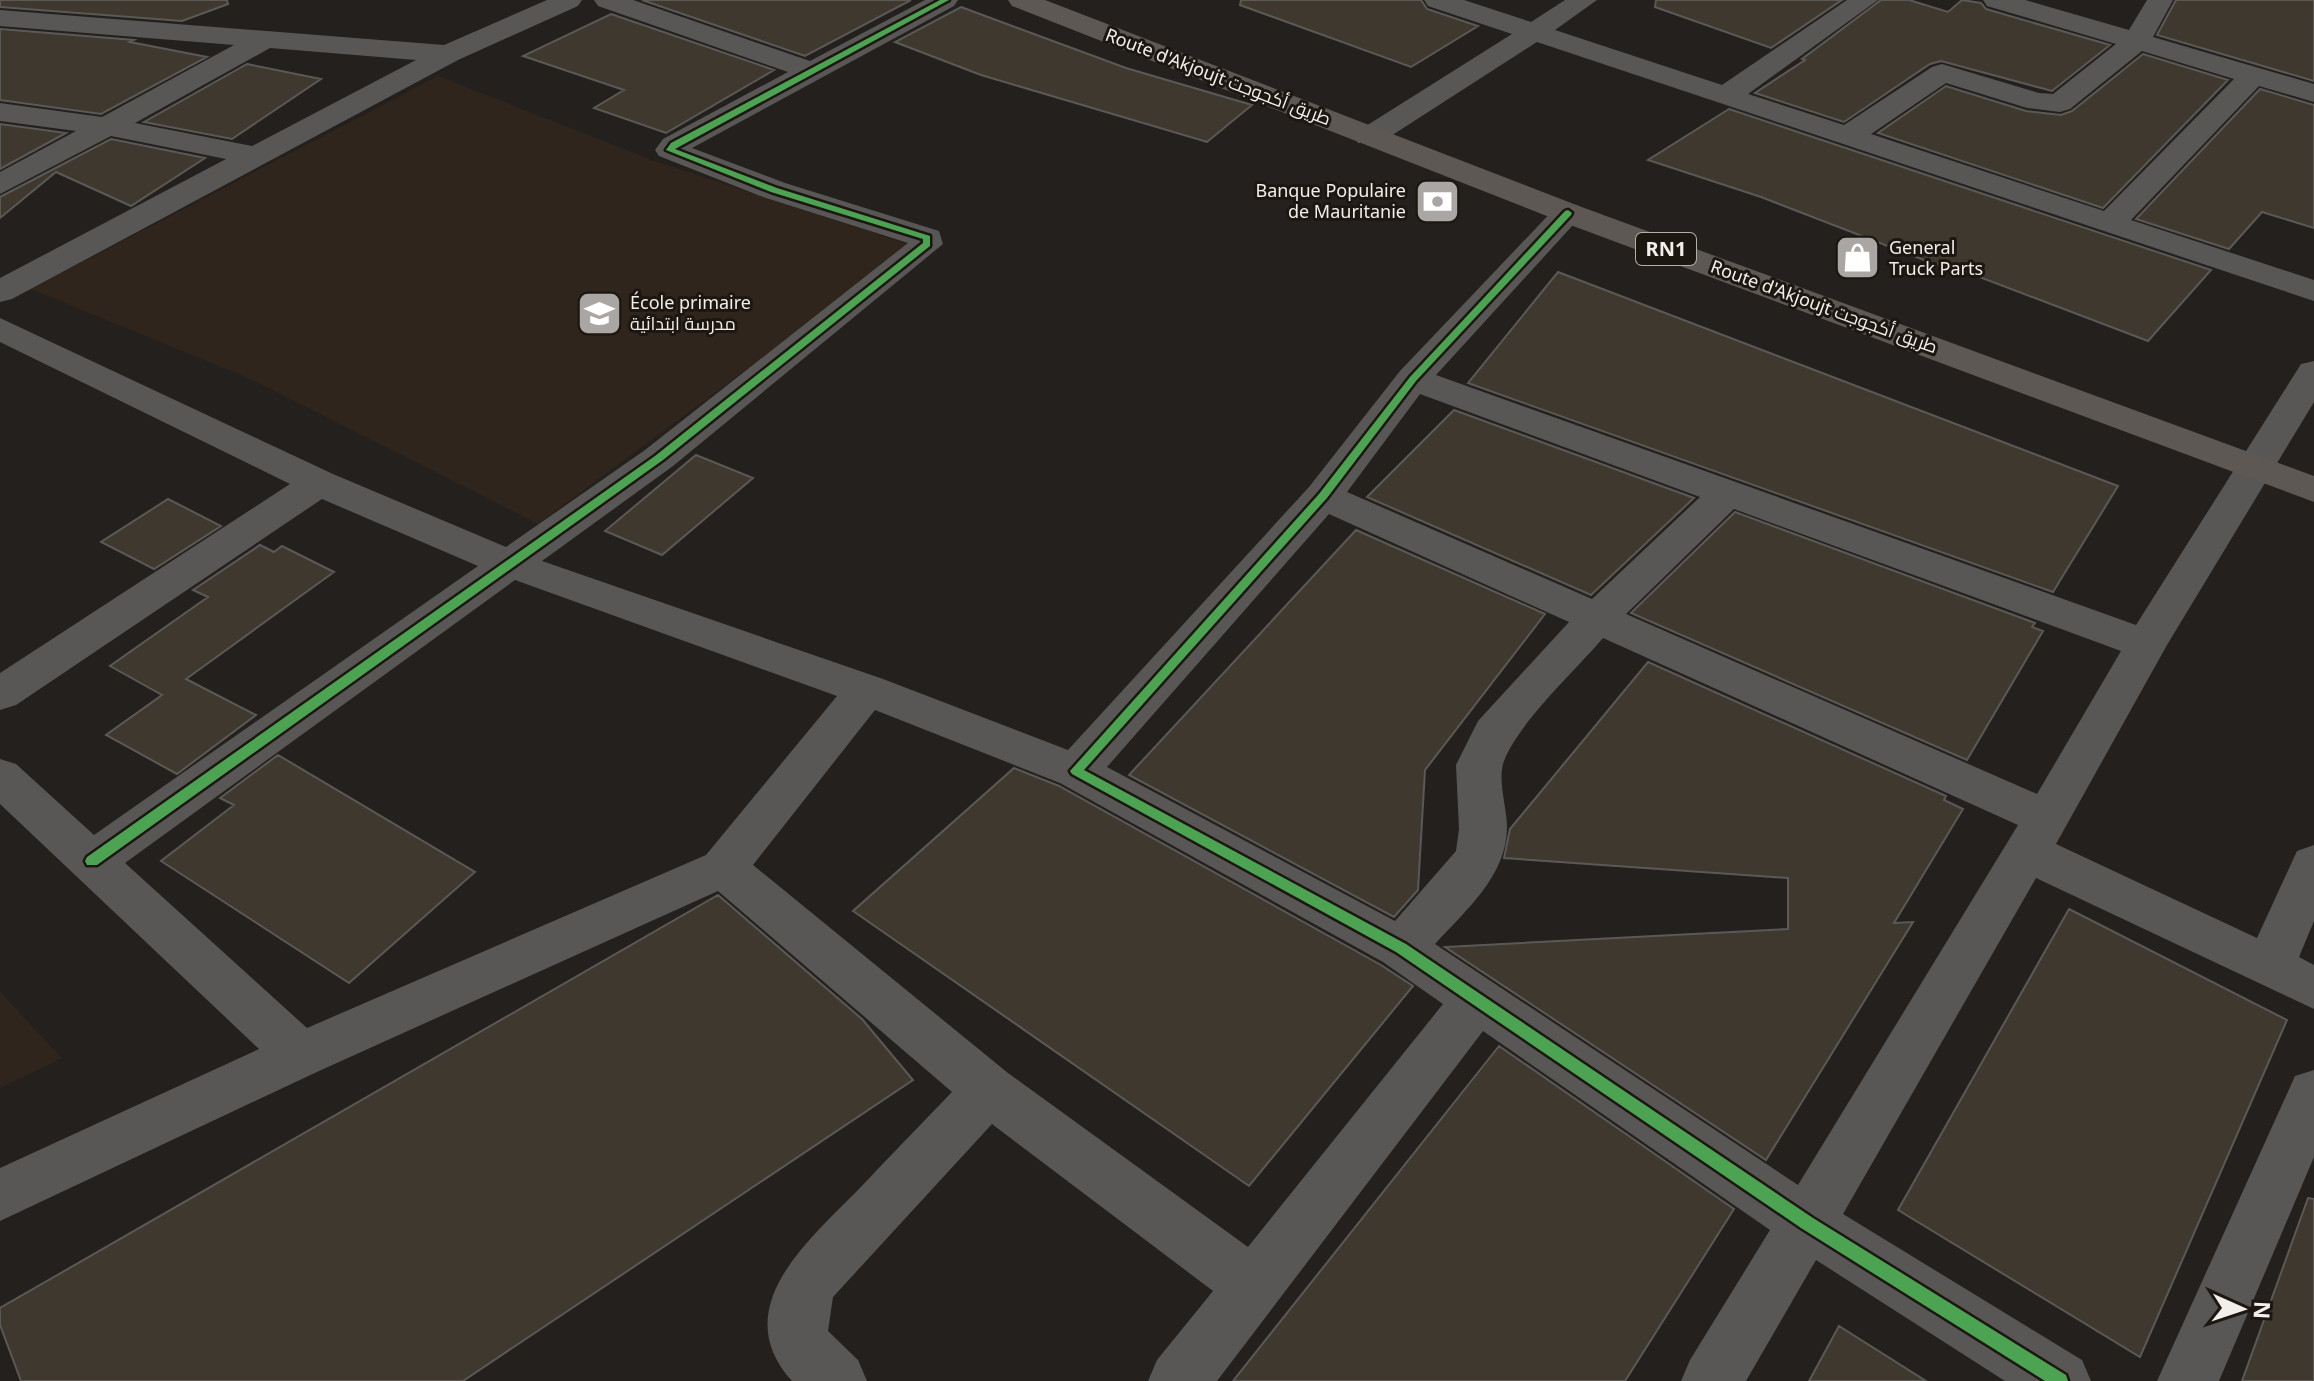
<svg xmlns="http://www.w3.org/2000/svg" width="2314" height="1381" viewBox="0 0 2314 1381" font-family="'Noto Sans',Cairo,sans-serif">
<style>
.built{fill:#2f251c}
.building{fill:#3e382f;stroke:#5b5956;stroke-width:2}
.lines{fill:none;stroke-linecap:round;stroke-linejoin:round}
.minor{fill:#595755;fill-rule:evenodd}
.trunk{fill:#5e5854;fill-rule:evenodd}
.cycleway-casing{stroke:#1d1712;stroke-width:5}
.cycleway{fill:#4ca352;fill-rule:evenodd}
.labels{text-anchor:middle;stroke-width:6;stroke-linejoin:round;paint-order:stroke}
.far-street-label{font-size:18px;fill:#f2eeea;stroke:#1d1712}
.far-poi-label{font-size:18px;fill:#f2eeea;stroke:#1d1712;text-anchor:start}
.shield{fill:#1d1712;stroke:#b2aea9;stroke-width:2}
.shield-label{font-size:20px;font-weight:bold;fill:#f2eeea}
</style>
<rect width="100%" height="100%" fill="#23201e"/>
<path class="built" d="M438 76 652 160 913 246 538 524 253 380 31 289Z
M0 992 62 1058 0 1088Z"/>
<path class="building" d="M0 0H227L228 4 182 21 0 7Z
M642 0H911L805 56Z
M1241 0H1421L1427 9 1478 26 1411 67 1240 5Z
M1656 0H1842L1771 48 1655 7Z
M1881 0H1909L1948 12 1962 0 1981 3 1986 9 2110 45 2052 91 1941 61 1930 64 1844 122 1755 93 1805 60 1802 59Z
M2176 0H2314V81L2157 35Z
M961 7 1126 68 1252 105 1207 142 981 75 895 42Z
M611 14 774 70 666 133 594 108 624 90 523 56Z
M0 29 134 40 130 42 207 57 101 114 0 100Z
M2143 54 2228 80 2103 208 1878 133 1946 86 2026 111 2061 115 2072 111Z
M247 64 321 79 232 139 144 122Z
M2260 89 2314 105V228L2262 212 2229 249 2136 219Z
M1729 109 2211 270 2148 341 1940 262 1937 265 1761 197 1648 160Z
M0 124 66 133 0 169Z
M111 139 205 158 131 206 56 172 0 218V197Z
M1558 272 2118 486 2053 592 1468 383Z
M1454 410 1694 498 1591 595 1367 497Z
M696 455 753 478 662 555 605 531Z
M168 499 221 526 154 569 101 542Z
M1735 512 2035 623 2032 627 2043 631 1967 760 1631 613Z
M1356 530 1545 614 1425 770 1418 890 1394 917 1129 775Z
M260 545 274 552 282 546 334 572 186 679 256 715 177 774 106 735 162 695 110 666 208 597 193 590Z
M1648 662 1946 796 1944 800 1963 809 1894 923 1913 922 1766 1160 1445 947 1788 929V878L1504 858 1510 829Z
M278 755 475 872 349 983 161 861 234 805 220 798Z
M1014 768 1059 786 1381 965 1413 986 1249 1186 853 911Z
M718 895 862 1019 913 1080 463 1381H21L0 1325V1308Z
M2069 909 2287 1020 2140 1357 1898 1210Z
M1499 1046 1734 1209 1625 1381H1233Z
M2308 1198 2314 1199V1381H2242Z
M1839 1326 1926 1381H1809Z"/>
<g class="lines">
<path class="minor" d="M547 0H582L578 6 458 60 12 299 0 302V278L226 159 111 136 0 194V172L76 131 0 121V103L102 117 234 45 0 26V10L444 45ZM270 48 416 60 252 146 135 123Z
M594 0H633L810 61 925 0H958L954 6 692 148 785 183 939 231 943 244 673 466 542 561 883 679 1068 750 1309 487 1400 371 1557 206 1568 203 1579 206 1584 213 1436 375 2136 625 2296 372 2301 364 2314 361V402L2167 645 2056 844 2257 938 2297 851 2314 845V921L2299 957 2314 965V1009L2036 878 1843 1214 2082 1360 2091 1381H2005L1816 1260 1746 1381H1681L1690 1360 1770 1230 1483 1031 1217 1381H1148L1157 1360 1213 1291 992 1124 833 1297 828 1331 858 1360 867 1381H792C726 1308 809 1240 858 1190 889 1157 921 1124 952 1092L718 891 319 1071 0 1221V1168L259 1049 0 804V759L16 764 94 835 478 566 322 499 16 705 0 710V673L290 484 0 342V318L333 474 506 547 645 450 908 243 763 197 659 156 655 150 663 139 788 72 598 6ZM1420 394 1700 497 1592 599 1347 492ZM1734 509 2121 651 2037 794 1626 614ZM1329 514 1569 622 1478 721 1456 765 1459 829 1456 851 1395 921 1107 767ZM515 580 837 696 706 855 307 1028 125 863ZM1603 638 2018 825 1798 1185 1435 944C1465 911 1507 876 1507 827 1507 808 1497 779 1504 761 1519 722 1575 671 1603 638ZM875 710 1060 783 1383 962 1443 1004 1248 1247 1008 1073 753 865Z
M1424 0H1464L1531 22 1565 0H1597L1555 30 1722 85 1847 0H1878L1748 94 1844 125 1932 67 1942 64 2039 93 2053 94 2116 44 1987 6 1983 0H2025L2129 30 2147 0H2173L2153 37 2314 84V102L2259 86 2131 220 2314 280V301L1537 42 1380 143H1358L1354 137 1358 131 1512 34 1428 6ZM2142 51 2234 79 2104 211 1871 134 1946 83 2027 108 2060 112 2070 109Z
M2314 1070V1157L2219 1381H2157L2295 1076Z"/>
<path class="trunk" d="M1008 0H1045L1579 206 2314 476V502L1557 220 1012 6Z"/>
<defs>
<path id="cycleway" d="M940 0H949L675 149 777 188 930 236V246L663 460 97 865H87L85 861 87 857 655 456 923 243V239L771 192 666 150 671 143Z
M1568 210 1572 213 1571 215 1416 381 1327 498 1084 770 1406 944 1813 1218 2066 1375 2068 1381H2045L1801 1228 1396 952 1072 774 1070 771 1319 494 1410 377 1565 211Z"/>
</defs>
<use href="#cycleway" class="cycleway-casing"/>
<use href="#cycleway" class="cycleway"/>
</g>
<defs>
<symbol id="bank-square" viewBox="-11 -11 22 22"><rect x="-9" y="-9" width="18" height="18" rx="4" fill="#aaa6a3" stroke="#1d1712"/><path d="M-6-4H6V4H-6ZM0-2.3a2.3 2.3 0 1 0 0 4.6a2.3 2.3 0 1 0 0-4.6Z" fill="#fff"/></symbol>
<symbol id="shop-square" viewBox="-11 -11 22 22"><rect x="-9" y="-9" width="18" height="18" rx="4" fill="#aaa6a3" stroke="#1d1712"/><path d="M-5-2.5h2.3a2.7 3.5 0 0 1 5.4 0H5L5.5 6h-11ZM-1.5-2.5h3a1.5 2.3 0 0 0-3 0Z" fill="#fff"/></symbol>
<symbol id="school-square" viewBox="-11 -11 22 22"><rect x="-9" y="-9" width="18" height="18" rx="4" fill="#aaa6a3" stroke="#1d1712"/><path d="M0-5L7-2L0 1L-7-2ZM-4 1L0 2.5L4 1V4Q0 6-4 4Z" fill="#fff"/></symbol>
</defs>
<g fill-rule="evenodd">
<use href="#bank-square" x="1412" y="176" width="51" height="51"/>
<use href="#shop-square" x="1832" y="232" width="51" height="51"/>
<use href="#school-square" x="574" y="288" width="51" height="51"/>
</g>
<g class="labels">
<g class="far-street-label">
<text transform="translate(1218 77) rotate(21)" y="6">Route d'Akjoujt طريق أكجوجت</text>
<text transform="translate(1824 307) rotate(20)" y="6">Route d'Akjoujt طريق أكجوجت</text>
</g>
<g class="far-poi-label">
<text x="1406" y="197" text-anchor="end">Banque Populaire<tspan x="1406" dy="21">de Mauritanie</tspan></text>
<text x="1889" y="254">General<tspan x="1889" dy="21">Truck Parts</tspan></text>
<text x="630" y="309">École primaire<tspan x="630" dy="21">مدرسة ابتدائية</tspan></text>
</g>
<rect class="shield" x="1636" y="233" width="60" height="32" rx="6"/>
<g class="shield-label">
<text x="1666" y="256">RN1</text>
</g>
</g>
<g transform="translate(2242 1309) rotate(93)" stroke="#1d1712" stroke-width="6" paint-order="stroke">
<path d="M0-6L14 30L0 20L-14 30Z" fill="#f2eeea"/>
<text y="-12" font-size="22" font-weight="bold" text-anchor="middle" fill="#f2eeea">N</text>
</g>
</svg>
